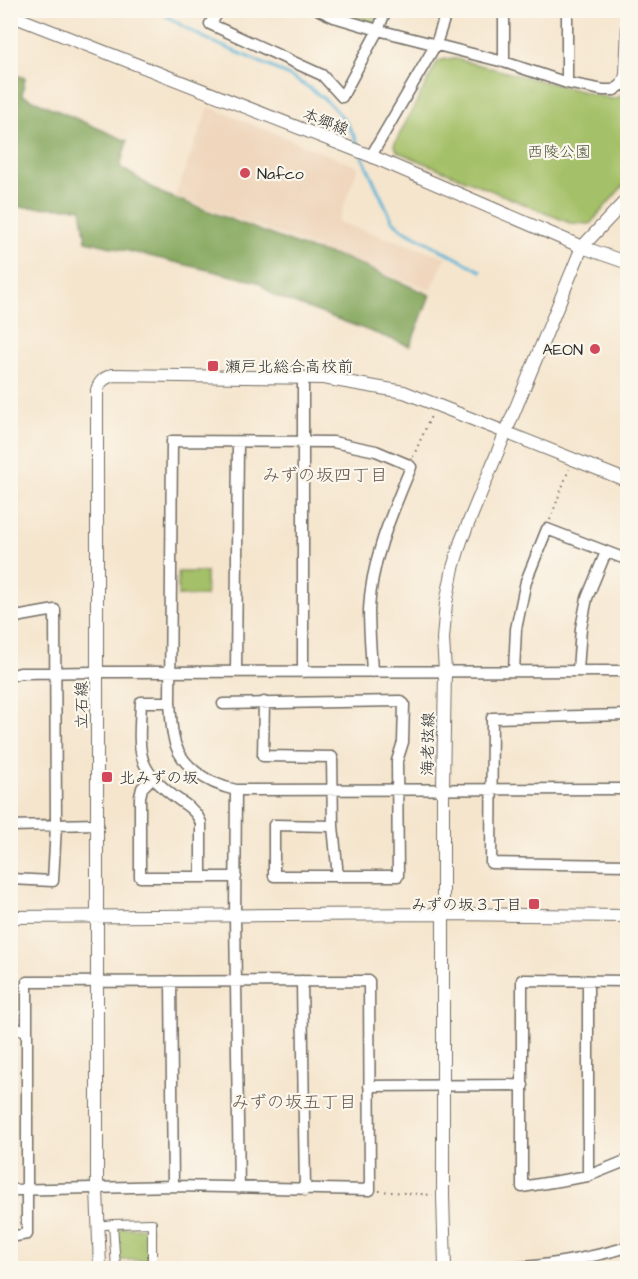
<svg xmlns="http://www.w3.org/2000/svg" width="638" height="1279" viewBox="0 0 638 1279" font-family="'Architects Daughter','Klee One',sans-serif">
<style>
.built{fill:#efd6bc}
.green{fill:#a4c067;stroke:#687649;stroke-width:1.5}
.forest{fill:#83a65c;stroke:#576844;stroke-width:1.5}
.lines{fill:none;stroke-linecap:round;stroke-linejoin:round}
.stream{stroke:#5ab4d7;stroke-width:3}
.pedestrian-casing{stroke:#726c64;stroke-width:10}
.minor-casing{stroke:#726c64;stroke-width:13}
.tertiary-casing{stroke:#726c64;stroke-width:14}
.path{stroke:#726c64;stroke-width:2;stroke-dasharray:1.5 4.5;stroke-linecap:butt}
.pedestrian{stroke:#fff;stroke-width:8}
.minor{stroke:#fff;stroke-width:10}
.tertiary{stroke:#fff;stroke-width:12}
.poi-dot{fill:#d1495b;stroke:#fbf7ec;stroke-width:2}
.labels{text-anchor:middle;stroke-width:4.5;stroke-linejoin:round;paint-order:stroke}
.street-label{font-size:16px;fill:#2b2b2b;stroke:#fbf7ec}
.park-label{font-size:16px;fill:#4f583d;stroke:#fbf7ec}
.poi-label{font-size:16px;fill:#2b2b2b;stroke:#fbf7ec;text-anchor:start}
.neighbourhood-label{font-size:18px;fill:#685850;stroke:#fbf7ec}
</style>
<rect width="100%" height="100%" fill="#fbf7ec"/>
<filter id="ink" filterUnits="userSpaceOnUse"><feTurbulence type="fractalNoise" baseFrequency=".0167" numOctaves="2"/><feDisplacementMap in="SourceGraphic" scale="12" xChannelSelector="R" yChannelSelector="G"/><feConvolveMatrix kernelMatrix="1 2 1 2 8 2 1 2 1" color-interpolation-filters="sRGB"/></filter>
<filter id="wash" filterUnits="userSpaceOnUse"><feTurbulence type="fractalNoise" baseFrequency=".008" numOctaves="4" result="noise"/><feDisplacementMap in="SourceGraphic" scale="24" xChannelSelector="R" yChannelSelector="G"/><feGaussianBlur stdDeviation="1.35" result="paint"/><feColorMatrix in="noise" values="0 0 0 0 0 0 0 0 0 0 0 0 0 0 0 0 0 1.4 0 .05"/><feComposite in="paint" operator="in"/></filter>
<g filter="url(#wash)">
<rect width="100%" height="100%" fill="#f5e5cd"/>
<path class="built" d="M209 107 358 167 338 222 446 257 431 290 175 196Z"/>
<path class="green" d="M336 11H378L374 22Z
M452 58 612 99 627 94V181L590 224 570 223 398 152 394 145 438 61Z
M178 572H206V596H178Z
M114 1228H150V1260H117Z"/>
<path class="forest" d="M11 73 25 78 22 95 127 141 120 167 161 193 306 248 344 258 430 295 410 346 275 296 258 282 86 241 81 208 11 207Z"/>
<g class="lines">
<path class="stream" d="M157 10C174 21 191 32 209 40 264 66 335 84 359 147
M362 156 392 220 402 229 481 271"/>
</g>
</g>
<g filter="url(#ink)">
<g class="lines">
<defs>
<path id="pedestrian" d="M113 1224 152 1223V1258
M106 1225 113 1224 116 1268"/>
<path id="minor" d="M220 10 210 24 322 75 342 97 378 30 334 17 319 10
M386 10 378 30 504 62 567 83 603 90H614L623 84 628 86
M504 62V10
M567 83V10
M371 156 436 44 447 10
M10 618 55 610 56 826 53 881 10 879
M578 670 581 628 587 598 606 552
M514 671 516 629 526 581 547 529 628 560
M236 672 238 442
M303 672V377
M372 672C371 651 369 631 369 610 371 560 392 513 411 467L409 465 376 451 333 442 172 441 170 702C171 713 171 724 173 735 178 766 208 784 236 790L628 789
M10 676 20 673 98 672 628 671
M170 702H141C139 753 134 768 179 800 188 806 197 812 201 823V877
M264 702 263 756 332 757 333 826 338 877
M223 704 400 701 404 704 403 742 397 761 398 876H274V825L333 826
M628 715 492 718 491 863 628 865
M152 778 142 788 140 797V877H236
M236 790 235 916 239 1188
M10 826 98 824
M171 981 173 1186
M302 981 305 1190
M628 981 522 980V1187L588 1176 628 1160
M10 1030 27 1029V982L369 981 370 1190 173 1186 10 1190
M369 1086 523 1085
M588 1176V981
M10 1237 27 1234V1029
M509 1268C548 1266 589 1258 628 1247
M623 1268 628 1267"/>
<path id="tertiary" d="M10 15 371 156 582 247 628 263
M623 84 626 75 628 25
M10 917 443 914 628 916
M100 1268 97 1188V390C100 381 104 378 113 375L323 378 404 392 628 481
M445 1268 443 1196V788L445 671 443 639 446 603 453 568 461 541 582 247 628 198"/>
</defs>
<use href="#pedestrian" class="pedestrian-casing"/>
<use href="#minor" class="minor-casing"/>
<use href="#tertiary" class="tertiary-casing"/>
<path class="path" d="M413 457 431 416
M550 520 569 469
M379 1191 433 1195"/>
<use href="#pedestrian" class="pedestrian"/>
<use href="#minor" class="minor"/>
<use href="#tertiary" class="tertiary"/>
</g>
</g>
<g class="poi-dot">
<circle cx="245" cy="173" r="6"/>
<circle cx="595" cy="349" r="6"/>
<rect x="207" y="360" width="12" height="12" rx="3"/>
<rect x="101" y="771" width="12" height="12" rx="3"/>
<rect x="528" y="898" width="12" height="12" rx="3"/>
</g>
<g class="labels">
<g class="street-label">
<text transform="translate(326 121) rotate(21)" y="6">本郷線</text>
<text transform="translate(81 705) rotate(-90)" y="6">立石線</text>
<text transform="translate(427 744) rotate(-89)" y="6">海老弦線</text>
</g>
<g class="park-label">
<text x="559" y="157">西陵公園</text>
</g>
<g class="poi-label">
<text x="257" y="179">Nafco</text>
<text x="583" y="355" text-anchor="end">AEON</text>
<text x="225" y="372">瀬戸北総合高校前</text>
<text x="119" y="783">北みずの坂</text>
<text x="522" y="910" text-anchor="end">みずの坂３丁目</text>
</g>
<g class="neighbourhood-label">
<text x="325" y="481">みずの坂四丁目</text>
<text x="294" y="1108">みずの坂五丁目</text>
</g>
</g>
<rect width="638" height="1279" fill="none" stroke="#fbf7ec" stroke-width="36"/>
</svg>
